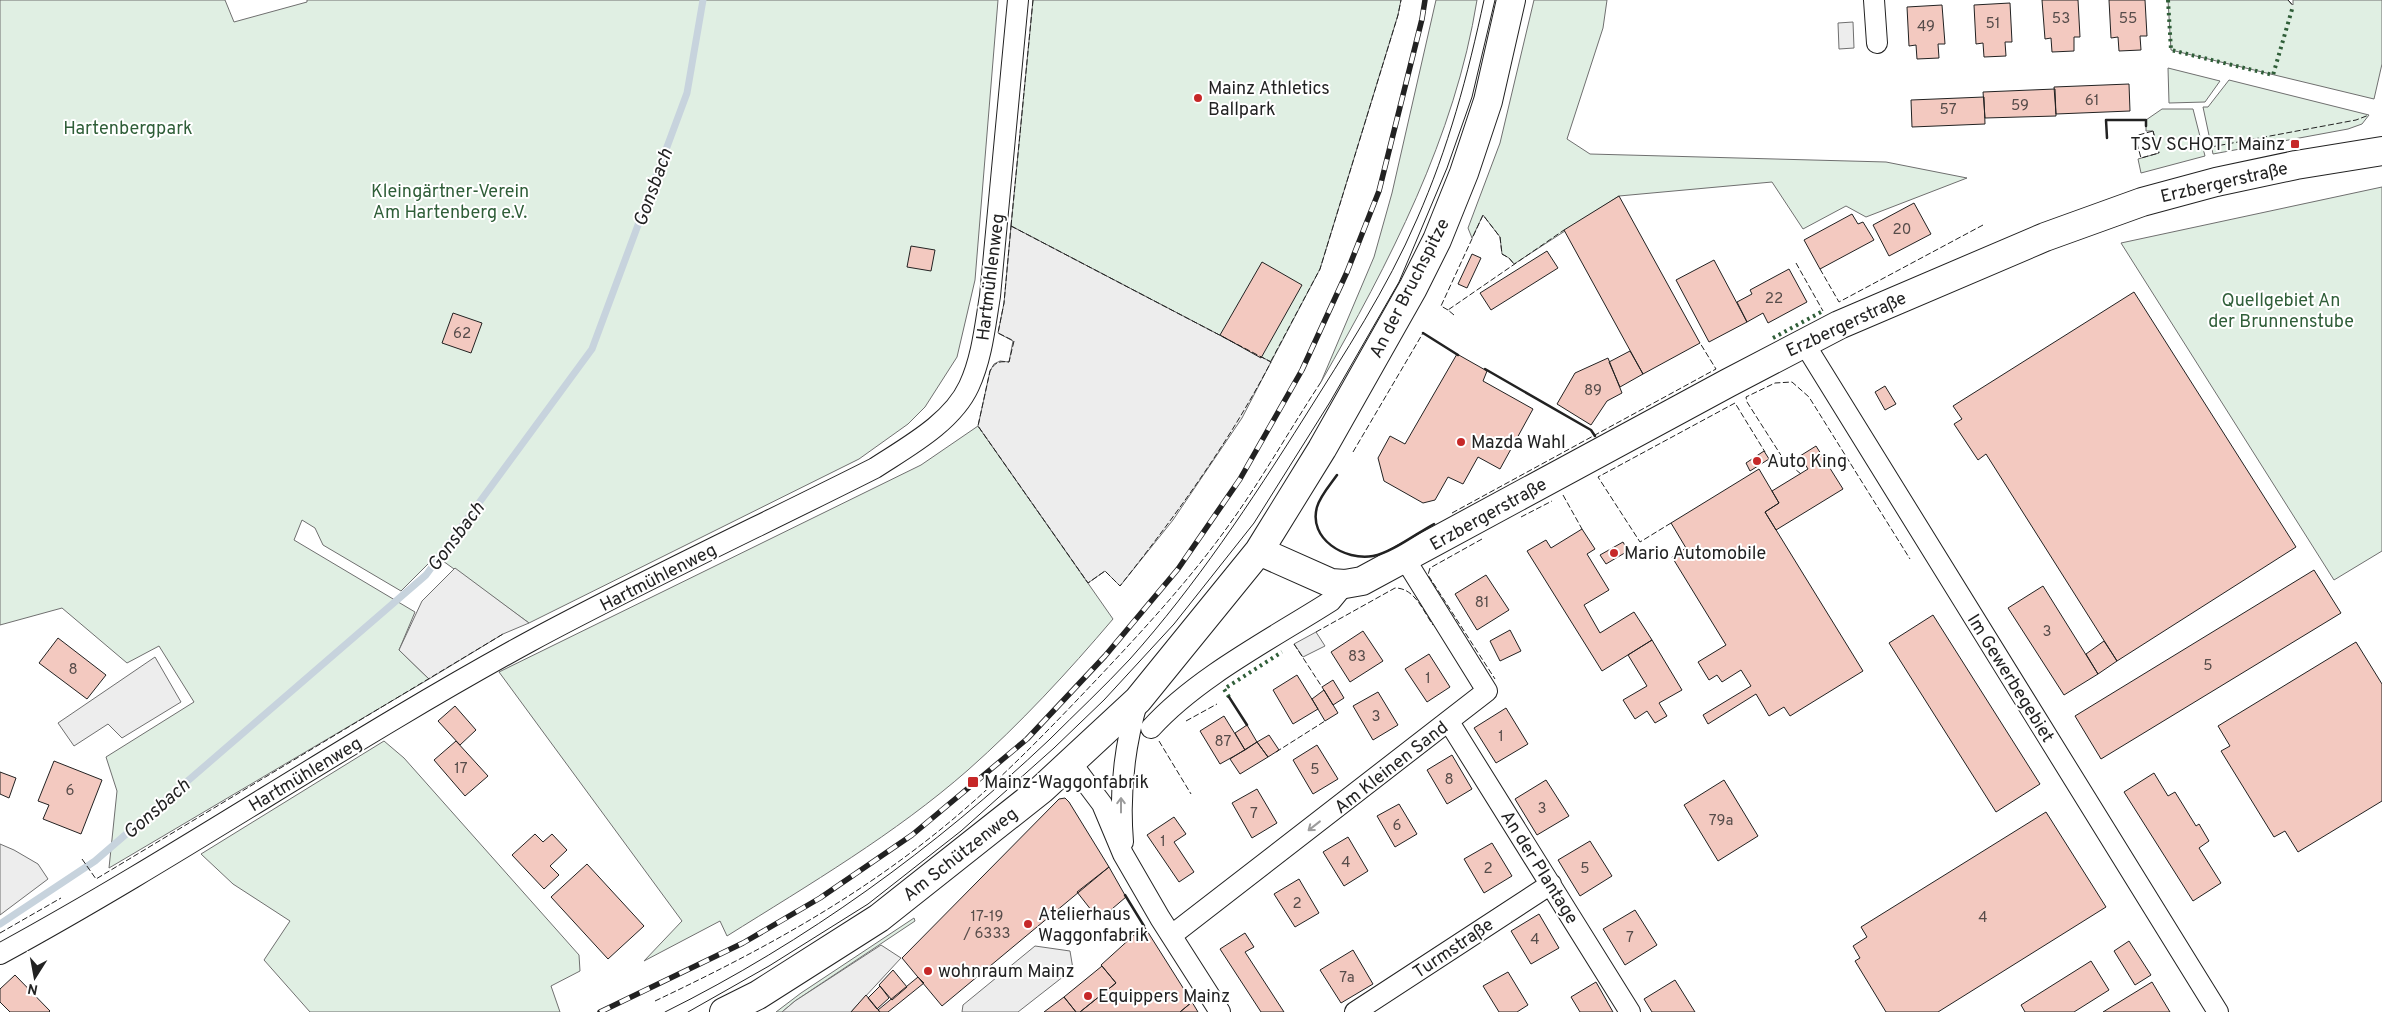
<svg xmlns="http://www.w3.org/2000/svg" width="2382" height="1012" viewBox="0 0 2382 1012" font-family="Overpass,sans-serif">
<style>
.green{fill:#e0efe3;stroke:#6f6f6f}
.parking{fill:#ededed;stroke:#6f6f6f}
.lines{fill:none;stroke-linecap:round;stroke-linejoin:round}
.stream{stroke:#c7d3dd;stroke-width:7}
.building{fill:#f3c9c0;stroke:#222}
.minor-casing{stroke:#222;stroke-width:22}
.secondary-casing{stroke:#222;stroke-width:30}
.minor{stroke:#fff;stroke-width:20}
.secondary{stroke:#fff;stroke-width:28}
.tram{stroke:#222;stroke-width:1}
.rail-casing{stroke:#222;stroke-width:5.5}
.rail{stroke:#fff;stroke-width:4;stroke-dasharray:11;stroke-linecap:butt}
.hedge{stroke:#2f5e38;stroke-width:4;stroke-dasharray:2.5 4;stroke-linecap:butt}
.fence{stroke:#222;stroke-width:1;stroke-dasharray:6 2.5;stroke-linecap:butt}
.wall{stroke:#222;stroke-width:2.5}
.oneway{stroke:#9c9c9c}
.poi-dot{fill:#c62828;stroke:#fff;stroke-width:2}
.labels{text-anchor:middle;stroke-width:4;stroke-linejoin:round;paint-order:stroke}
.number-label{font-size:15px;fill:#564c4a}
.poi-label{font-size:18px;fill:#222;stroke:#fff;text-anchor:start}
.park-label{font-size:18px;fill:#2f5e38;stroke:#fff}
.street-label{font-size:18px;fill:#222;stroke:#fff}
.water-label{font-size:19px;font-style:italic;fill:#222;stroke:#fff}
</style>
<rect width="100%" height="100%" fill="#fff"/>
<path class="green" d="M0 0H225L234 22 307 2V0H998L975 280 957 357 925 407 908 424 859 459 529 623 436 556 401 591 323 545 315 528 302 520 294 540 415 612 399 650 429 679 109 868 117 791 106 757 194 702 159 646 127 663 62 608 0 625Z
M1033 0H1401L1398 15 1320 269 1271 362 1011 226Z
M1436 0H1477C1455 137 1389 263 1321 382L1374 257 1392 193Z
M1534 0H1607L1603 28 1567 139 1590 154 1886 162 1967 178 1866 217 1846 206 1803 229 1772 182 1619 196 1514 264 1509 258 1502 254 1500 237 1483 215 1472 238 1468 228 1500 143Z
M2168 0H2288L2293 5V0H2382V64L2374 99 2171 50Z
M2168 68 2220 81 2205 102 2169 103Z
M2229 80 2369 115 2362 124 2348 129 2213 154 2203 107H2208Z
M2162 109H2193L2205 156 2141 173 2138 159 2159 153 2153 131H2146V120Z
M2382 187V551L2334 580 2121 243Z
M978 426 1113 619C1068 672 1020 724 968 770 895 834 810 884 727 936L720 921 644 961 682 921 499 672 921 465Z
M384 741 404 758 579 955 580 971 551 986 560 1012H310L264 960 290 921 233 884 201 854Z
M914 918 915 921 795 1001 782 1012H776L801 993Z"/>
<path class="parking" d="M1853 22 1854 48 1839 49 1838 23Z
M1011 226 1271 362 1242 418 1173 520 1120 586 1105 571 1088 583 978 426 990 371 994 364 1000 361 1009 362 1013 341 998 333 1004 303Z
M455 568 529 623 503 634 429 679 399 650 422 601Z
M1316 632 1325 646 1303 657 1294 644Z
M155 657 181 702 122 738 108 724 74 746 58 723Z
M0 844 14 850 38 864 48 879 0 915Z
M881 945 901 958 851 1012H782L795 1001Z
M1035 946 1070 951 1073 969 1018 1012H962L963 1005Z"/>
<g class="lines">
<path class="stream" d="M0 924 95 861 426 575 592 349 687 93 703 0"/>
</g>
<path class="building" d="M2042 0H2078L2080 37H2074V51L2052 52 2051 38 2045 39Z
M2109 0H2145L2147 36H2140L2141 50 2119 51 2118 37 2111 38Z
M2010 3 2012 42H2005L2006 56 1984 57 1983 43 1976 44 1974 5Z
M1942 5 1945 44H1938L1939 58 1917 59 1916 45 1909 46 1907 7Z
M2129 84 2130 111 2056 114 2054 87Z
M2055 89 2056 116 1985 118 1983 92Z
M1984 97 1985 124 1912 127 1911 100Z
M1619 196 1700 343 1643 374 1564 230Z
M1914 203 1931 234 1889 256 1873 225Z
M1852 214 1858 224 1863 222 1874 240 1820 269 1804 240Z
M911 246 935 250 931 271 907 267Z
M1547 251 1558 268 1491 310 1480 293Z
M1472 254 1481 258 1467 288 1458 284Z
M1714 260 1747 322 1709 342 1676 280Z
M1262 262 1302 285 1261 358 1220 335Z
M1789 269 1807 302 1768 323 1763 313 1747 322 1737 302 1752 294 1750 290Z
M2134 292 2296 547 2117 661 1986 454 1978 460 1954 424 1962 419 1953 406Z
M453 313 482 323 471 353 442 343Z
M1630 351 1643 374 1620 387 1609 362Z
M1457 354 1487 371 1483 381 1533 409 1500 469 1478 457 1463 484 1448 477 1435 500 1423 503 1384 481 1378 458 1390 436 1405 444Z
M1608 358 1622 393 1607 401 1591 425 1557 404 1575 373Z
M1885 386 1896 404 1885 410 1875 392Z
M1816 446 1843 489 1776 530 1765 512 1779 503 1772 491 1808 469 1800 456Z
M1764 451 1769 459 1750 471 1746 463Z
M1759 469 1779 503 1765 512 1863 671 1790 716 1784 707 1769 716 1756 694 1708 724 1703 715 1751 686 1741 670 1722 682 1717 675 1709 680 1698 662 1726 645 1672 557 1686 548 1671 523Z
M1582 529 1595 549 1587 554 1609 590 1584 605 1600 633 1634 612 1652 640 1602 671 1527 551 1546 540 1551 548Z
M1623 542 1628 551 1606 564 1600 555Z
M2314 570 2341 613 2101 759 2075 716Z
M1486 575 1509 610 1477 630 1455 594Z
M2043 586 2098 674 2064 695 2008 608Z
M1933 615 2040 784 1996 812 1889 643Z
M1510 630 1521 651 1500 661 1490 641Z
M1363 631 1383 661 1350 682 1331 652Z
M58 638 106 675 87 699 39 663Z
M1652 640 1682 690 1659 703 1667 716 1655 723 1647 711 1635 719 1623 700 1647 686 1628 655Z
M2104 641 2117 661 2098 674 2086 654Z
M2356 642 2382 684V801L2298 852 2285 831 2274 837 2221 751 2230 746 2218 726Z
M1429 654 1450 687 1427 702 1405 669Z
M1297 675 1318 709 1293 724 1273 690Z
M1333 680 1344 698 1333 705 1322 687Z
M1324 690 1338 713 1325 721 1312 699Z
M1378 692 1398 725 1373 740 1353 706Z
M455 706 476 730 460 745 438 721Z
M1506 708 1528 744 1496 763 1474 728Z
M1224 716 1245 750 1220 764 1200 731Z
M1247 725 1257 742 1245 750 1235 733Z
M1269 735 1279 750 1268 757 1257 742Z
M456 741 488 776 465 796 434 760Z
M1257 742 1268 757 1240 774 1230 759Z
M1317 745 1338 779 1313 794 1293 760Z
M1452 755 1472 789 1447 804 1427 770Z
M54 761 102 780 81 834 43 819 49 805 38 801Z
M0 772 16 778 9 798 0 794Z
M2154 773 2168 796 2175 792 2196 826 2199 824 2209 841 2199 848 2221 883 2193 901 2124 792Z
M1546 780 1569 816 1537 835 1515 799Z
M1724 780 1758 836 1718 861 1684 805Z
M1257 789 1277 823 1252 838 1232 803Z
M1065 798 1069 802 1109 867 942 1006 902 958 1059 799Z
M1399 804 1417 834 1395 847 1377 816Z
M2046 812 2106 907 1938 1012H1886L1855 961 1860 958 1853 946 1867 937 1861 927Z
M1174 817 1186 834 1174 842 1194 872 1179 882 1147 835Z
M535 834 543 842 552 834 567 850 550 866 559 875 544 889 512 855Z
M1348 837 1368 871 1344 886 1323 852Z
M1590 841 1612 876 1580 896 1558 860Z
M1492 843 1512 876 1484 893 1464 859Z
M587 864 644 926 608 959 551 897Z
M1109 867 1126 897 1099 920 1077 892Z
M1299 879 1319 913 1295 927 1274 894Z
M1635 910 1657 945 1625 965 1603 929Z
M1539 914 1559 948 1531 964 1511 931Z
M1144 926 1192 1002 1180 1012H1080L1116 983 1101 965Z
M1245 933 1254 947 1245 952 1284 1012H1261L1220 949Z
M2129 941 2151 975 2135 985 2114 951Z
M1353 950 1373 984 1341 1003 1320 970Z
M2091 961 2109 990 2074 1012H2025L2021 1005Z
M1102 966 1116 983 1080 1012H1076L1064 997Z
M893 970 907 987 892 1000 879 985Z
M1508 972 1528 1005 1517 1012H1499L1483 986Z
M15 975 50 1011 49 1012H10L0 1002V989Z
M918 977 924 983 888 1012H880L878 1010Z
M1675 980 1695 1012H1652L1644 999Z
M1596 982 1613 1012H1580L1571 997Z
M2152 982 2170 1012H2103Z
M880 986 889 998 877 1009 868 998Z
M866 995 880 1012H851Z
M1064 997 1076 1012H1044Z
M1192 1002 1198 1012H1180Z"/>
<g class="lines">
<defs>
<path id="minor" d="M1874 0 1877 43
M1804 343 2218 1012
M1449 722 1630 1012
M1151 728C1197 677 1273 638 1331 601L1345 584
M1072 764 1102 804 1123 854 1160 918 1220 1012
M1123 842C1119 793 1124 747 1138 700
M1172 935 1487 691 1405 559
M0 954C180 856 349 740 529 642 642 581 760 526 875 468 907 447 952 423 969 386 982 358 985 326 990 296L1018 0
M1355 1012 1551 884"/>
<path id="secondary" d="M1259 551 1331 583 1345 584 1362 581 1728 383 1839 325 2045 237 2142 202 2216 182 2296 165 2382 151
M724 1012 758 995 879 918 1042 789 1138 700 1259 551 1322 449 1413 288 1437 240 1464 173 1488 101 1511 0"/>
</defs>
<use href="#minor" class="minor-casing"/>
<use href="#secondary" class="secondary-casing"/>
<use href="#minor" class="minor"/>
<use href="#secondary" class="secondary"/>
<path class="tram" d="M665 1012C806 942 935 848 1049 740 1076 713 1104 687 1130 659 1196 585 1251 502 1304 418 1344 354 1387 289 1417 219 1448 149 1468 75 1484 0
M688 1012 769 966 868 904 961 831 1054 748 1104 700 1174 624 1254 523 1330 402 1399 282 1447 168 1472 97 1495 0"/>
<defs>
<path id="rail" d="M600 1012 743 943 820 898 912 835 1027 739 1105 656 1178 569 1240 479 1302 370 1347 272 1379 191 1422 19 1425 0"/>
</defs>
<use href="#rail" class="rail-casing"/>
<use href="#rail" class="rail"/>
<path class="hedge" d="M2168 0 2171 50 2273 75 2293 6
M1773 338 1823 311
M1229 697 1224 689 1282 652"/>
<path class="fence" d="M2288 0 2293 6
M2153 131 2159 153 2141 158 2135 136Z
M2211 147 2356 120 2369 115
M1011 226 1271 362C1228 444 1177 514 1120 586L1105 571 1088 583 978 426 990 371C995 362 999 361 1009 362L1014 341 998 333 1004 303Z
M1011 226 1033 0
M1796 263 1823 311
M1820 269 1839 302 1983 225
M1448 310 1441 306 1483 215 1500 237 1502 254 1509 258 1514 264
M1454 315 1448 310 1564 230
M1271 361 1320 269 1398 15 1401 0
M1353 452 1423 333
M1801 474 1784 460 1747 402 1746 397 1775 383 1792 382 1809 397 1910 559
M1563 495 1582 529
M1452 513 1716 369 1700 343
M1521 517 1552 501
M1671 523 1640 542 1598 477 1735 403 1765 452
M1482 539 1430 568 1428 575 1495 679
M1316 632 1395 588C1415 588 1423 611 1433 625
M1294 644 1322 687
M1186 721 1217 704
M1159 741 1191 794
M1276 752 1325 721
M82 859 96 879 503 634
M0 933 61 898
M655 1001C752 955 840 908 926 841 988 793 1044 735 1098 678 1147 626 1195 574 1236 515 1266 472 1292 426 1321 382"/>
<path class="wall" d="M2107 138 2106 120H2146V126
M1423 333 1458 355
M1485 369 1591 430 1595 436
M1337 475C1330 485 1320 496 1317 507 1308 539 1345 561 1373 556 1391 553 1417 533 1434 524
M1229 697 1247 725
M1125 895 1144 926"/>
</g>
<defs><path id="oneway-shaft" d="M-6 0H5M1.5-3L5.5 0L1.5 3" fill="none" stroke-width="1.6" stroke-linecap="round" stroke-linejoin="round" transform="scale(1.25)"/></defs>
<g class="oneway">
<use href="#oneway-shaft" transform="translate(1121 805) rotate(-90)"/>
<use href="#oneway-shaft" transform="translate(1314 826) rotate(142)"/>
</g>
<g class="poi-dot">
<circle cx="1198" cy="98" r="5"/>
<rect x="2290" y="139" width="10" height="10" rx="2.5"/>
<circle cx="1461" cy="442" r="5"/>
<circle cx="1757" cy="461" r="5"/>
<circle cx="1614" cy="553" r="5"/>
<rect x="967" y="776" width="12" height="12" rx="2.5"/>
<circle cx="1028" cy="924" r="5"/>
<circle cx="928" cy="971" r="5"/>
<circle cx="1088" cy="996" r="5"/>
</g>
<g class="labels">
<g class="number-label">
<text x="2061" y="23">53</text>
<text x="2128" y="23">55</text>
<text x="1993" y="28">51</text>
<text x="1926" y="31">49</text>
<text x="2092" y="105">61</text>
<text x="2020" y="110">59</text>
<text x="1948" y="114">57</text>
<text x="1902" y="234">20</text>
<text x="1774" y="303">22</text>
<text x="462" y="338">62</text>
<text x="1593" y="395">89</text>
<text x="1482" y="607">81</text>
<text x="2047" y="636">3</text>
<text x="1357" y="661">83</text>
<text x="2208" y="670">5</text>
<text x="73" y="674">8</text>
<text x="1428" y="683">1</text>
<text x="1376" y="721">3</text>
<text x="1501" y="741">1</text>
<text x="1223" y="746">87</text>
<text x="461" y="773">17</text>
<text x="1315" y="774">5</text>
<text x="1449" y="784">8</text>
<text x="70" y="795">6</text>
<text x="1542" y="813">3</text>
<text x="1254" y="818">7</text>
<text x="1721" y="825">79a</text>
<text x="1397" y="830">6</text>
<text x="1163" y="846">1</text>
<text x="1346" y="867">4</text>
<text x="1488" y="873">2</text>
<text x="1585" y="873">5</text>
<text x="1297" y="908">2</text>
<text x="987" y="921">17-19<tspan x="987" dy="17">/ 6333</tspan></text>
<text x="1983" y="922">4</text>
<text x="1630" y="942">7</text>
<text x="1535" y="944">4</text>
<text x="1347" y="982">7a</text>
</g>
<g class="poi-label">
<text x="1208" y="94">Mainz Athletics<tspan x="1208" dy="21">Ballpark</tspan></text>
<text x="2285" y="150" text-anchor="end">TSV SCHOTT Mainz</text>
<text x="1471" y="448">Mazda Wahl</text>
<text x="1767" y="467">Auto King</text>
<text x="1624" y="559">Mario Automobile</text>
<text x="984" y="788">Mainz-Waggonfabrik</text>
<text x="1038" y="920">Atelierhaus<tspan x="1038" dy="21">Waggonfabrik</tspan></text>
<text x="938" y="977">wohnraum Mainz</text>
<text x="1098" y="1002">Equippers Mainz</text>
</g>
<g class="park-label">
<text x="128" y="134">Hartenbergpark</text>
<text x="450" y="197">Kleingärtner-Verein<tspan x="450" dy="21">Am Hartenberg e.V.</tspan></text>
<text x="2281" y="306">Quellgebiet An<tspan x="2281" dy="21">der Brunnenstube</tspan></text>
</g>
<g class="street-label">
<text transform="translate(2224 182) rotate(-13)" y="6">Erzbergerstraße</text>
<text transform="translate(990 277) rotate(-83)" y="6">Hartmühlenweg</text>
<text transform="translate(1409 288) rotate(-63)" y="6">An der Bruchspitze</text>
<text transform="translate(1846 324) rotate(-25)" y="6">Erzbergerstraße</text>
<text transform="translate(1488 514) rotate(-29)" y="6">Erzbergerstraße</text>
<text transform="translate(658 577) rotate(-27)" y="6">Hartmühlenweg</text>
<text transform="translate(2011 678) rotate(58)" y="6">Im Gewerbegebiet</text>
<text transform="translate(1391 767) rotate(-38)" y="6">Am Kleinen Sand</text>
<text transform="translate(305 774) rotate(-31)" y="6">Hartmühlenweg</text>
<text transform="translate(960 854) rotate(-38)" y="6">Am Schützenweg</text>
<text transform="translate(1540 867) rotate(58)" y="6">An der Plantage</text>
<text transform="translate(1453 948) rotate(-34)" y="6">Turmstraße</text>
</g>
<g class="water-label">
<text transform="translate(652 187) rotate(-70)" y="7">Gonsbach</text>
<text transform="translate(455 536) rotate(-53)" y="7">Gonsbach</text>
<text transform="translate(156 808) rotate(-41)" y="7">Gonsbach</text>
</g>
</g>
<g transform="translate(35 977) rotate(191)" stroke="#ffffff" stroke-width="4" paint-order="stroke">
<path d="M0-4L9 19L0 12L-9 19Z" fill="#222222"/>
<text y="-8" font-size="14" font-weight="bold" text-anchor="middle" fill="#222222">N</text>
</g>
</svg>
